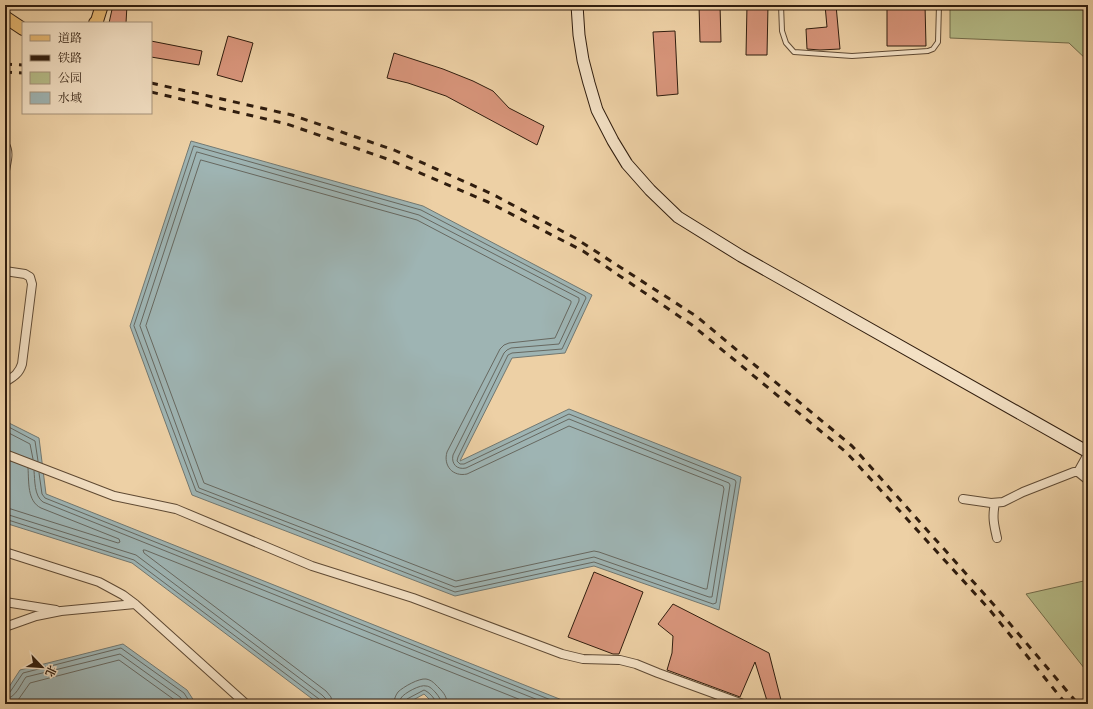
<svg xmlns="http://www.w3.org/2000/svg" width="1093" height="709" viewBox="0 0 1093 709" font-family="Cardo,'Noto Serif SC',serif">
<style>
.green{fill:#b5bc88;stroke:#726c4b}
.water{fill:#9eb4b3;stroke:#727871}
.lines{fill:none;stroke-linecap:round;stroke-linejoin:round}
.shore{stroke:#676860;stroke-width:1}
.building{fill:#d8957b;stroke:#301d0e}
.lane-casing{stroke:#5f4a34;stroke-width:6}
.street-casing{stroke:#5f4a34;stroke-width:10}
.secondary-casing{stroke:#301d0e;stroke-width:13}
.primary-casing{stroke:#301d0e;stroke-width:14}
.lane{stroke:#f3e0c4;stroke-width:4}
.street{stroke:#f3e0c4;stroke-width:8}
.secondary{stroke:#f3e0c4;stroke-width:11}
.primary{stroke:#e6b872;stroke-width:12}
.rail{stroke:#301d0e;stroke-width:3;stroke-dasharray:7 7;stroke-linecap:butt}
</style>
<rect width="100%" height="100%" fill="#edd0a5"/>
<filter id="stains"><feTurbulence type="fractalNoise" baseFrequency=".005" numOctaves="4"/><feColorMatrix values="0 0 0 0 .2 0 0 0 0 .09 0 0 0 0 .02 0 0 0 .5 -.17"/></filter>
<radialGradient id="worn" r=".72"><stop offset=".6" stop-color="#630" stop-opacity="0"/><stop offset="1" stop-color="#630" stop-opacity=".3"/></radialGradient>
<path class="green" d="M950 5H1088V61L1069 43 950 38Z
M1088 580V673L1026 594Z"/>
<path class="water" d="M191 141 423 206 592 295 565 353 512 358 460 461 569 409 741 477 719 610 594 566 455 596 192 495 130 326Z
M5 421 39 438 46 494 572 704H434L424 694 406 704H319L132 563 5 523Z
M123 644 187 690 196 704H5V693L20 670Z"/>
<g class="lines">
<path class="shore" d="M194 146 421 210 585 296 586 298 562 349 512 353 508 355 458 457 457 461 460 464H464L569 414 735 480 736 482 716 603 713 604 594 562 455 592 196 491 134 326Z
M197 152 419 215 579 298V301L559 344 511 348 507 350 504 353 453 455C451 464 457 470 466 468L569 419 729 483 730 485 712 597H709L594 557 455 587 199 488 140 326Z
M201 160 417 220 571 301V303L555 338 509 343 504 345 500 349 447 452C443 466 453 477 467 474L569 426 723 486 724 489 707 589H705L599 552 594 551 456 581 204 483 146 326Z
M5 425 35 441 38 461
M5 431 30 444 33 459
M34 471C35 480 34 496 43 502L548 704
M39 473 42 494 45 498 561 704
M5 508 11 509 118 543 120 542 119 539 41 508C27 501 29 482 28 468
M5 514 9 515 136 555 322 695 326 699V704
M5 519 134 560 319 699 321 701V704
M5 694 10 692 23 673 121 648 184 693 191 704
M5 699C16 698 20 685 26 677L120 654 180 697 185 704
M12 704 18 700 30 683 119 660 176 701 178 704
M332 704 331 697 326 691 144 553 143 550H145L531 704
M394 704C394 700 395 696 398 692 403 687 419 678 426 679 432 680 435 684 439 688 444 693 447 697 447 704
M400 704C400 701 400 700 401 698 404 693 421 684 426 686 430 686 433 690 436 693 439 697 441 699 441 704
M405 704 407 699 424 690C429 692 436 699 436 704"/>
</g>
<path class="building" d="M113 5H127L126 23H109Z
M699 5H720L721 42H700Z
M747 5H768L767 55H746Z
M825 5H836L840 49 820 50 807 49 806 29 827 27Z
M887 5H925L926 46H887Z
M675 31 678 94 657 96 653 32Z
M228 36 253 43 242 82 217 75Z
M151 41 202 51 199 65 151 57Z
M394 53 443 69 473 81 493 91 509 108 544 126 537 145 446 96 408 83 387 78Z
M594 572 643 592 619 654H613L568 637Z
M673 604 769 653 782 704H768L755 662 740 697 667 670 672 653 673 636 658 624Z"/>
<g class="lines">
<defs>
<path id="lane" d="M781 5 782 31 786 43 794 52 852 56 928 51 933 49 938 42 939 5"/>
<path id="street" d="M5 145C10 153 6 163 5 171
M5 271 25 274 30 277 32 284 22 364C19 374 13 377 5 382
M5 454 114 496 176 509 312 566 413 598 562 654 583 659 620 660 636 664 658 673 743 704
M1078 472 1088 454
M963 499 991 503 1003 502 1023 492 1074 472H1078L1088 480
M995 503C992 517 994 525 997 538
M5 552 99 582 123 595 135 604 246 704
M5 602 56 610
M5 627 36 616 61 611 135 604"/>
<path id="secondary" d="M577 5 579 35 583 60 589 83 597 110 613 141 627 164 650 190 678 217 741 256 1088 452"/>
<path id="primary" d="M5 17 23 29
M95 23 97 21 102 5"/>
</defs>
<use href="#lane" class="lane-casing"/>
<use href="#street" class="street-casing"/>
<use href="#secondary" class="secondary-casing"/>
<use href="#primary" class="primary-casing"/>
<use href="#lane" class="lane"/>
<use href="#street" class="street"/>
<use href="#secondary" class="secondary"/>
<use href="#primary" class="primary"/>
<path class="rail" d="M5 64 23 65
M5 72 23 73
M151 83 292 115 394 150 492 194 575 238 696 316 852 446 994 605 1078 704
M151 92 287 124 390 160 488 202 583 251 692 325 846 452 989 609 1066 704"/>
</g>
<rect width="1093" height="709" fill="none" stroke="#edd0a5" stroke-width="20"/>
<rect x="6" y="6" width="1081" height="697" fill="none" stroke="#301d0e" stroke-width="2"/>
<rect x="10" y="10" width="1073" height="689" fill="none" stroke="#301d0e"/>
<rect x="22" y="22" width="130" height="92" fill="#f3e0c4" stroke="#a5927b"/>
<rect x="30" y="35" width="20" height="6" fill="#e6b872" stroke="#a5927b"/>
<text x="58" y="42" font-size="12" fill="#301d0e">道路</text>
<rect x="30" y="55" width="20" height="6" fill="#301d0e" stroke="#a5927b"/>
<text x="58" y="62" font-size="12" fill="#301d0e">铁路</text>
<rect x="30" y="72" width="20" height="12" fill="#b5bc88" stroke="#a5927b"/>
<text x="58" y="82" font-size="12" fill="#301d0e">公园</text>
<rect x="30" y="92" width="20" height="12" fill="#9eb4b3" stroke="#a5927b"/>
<text x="58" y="102" font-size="12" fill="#301d0e">水域</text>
<g transform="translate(42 667) rotate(115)" stroke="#f3e0c4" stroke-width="3" paint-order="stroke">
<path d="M0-3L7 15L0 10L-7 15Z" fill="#301d0e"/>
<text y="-6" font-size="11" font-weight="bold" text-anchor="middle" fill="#301d0e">北</text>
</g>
<rect width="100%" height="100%" filter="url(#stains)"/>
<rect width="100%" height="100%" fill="url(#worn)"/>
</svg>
